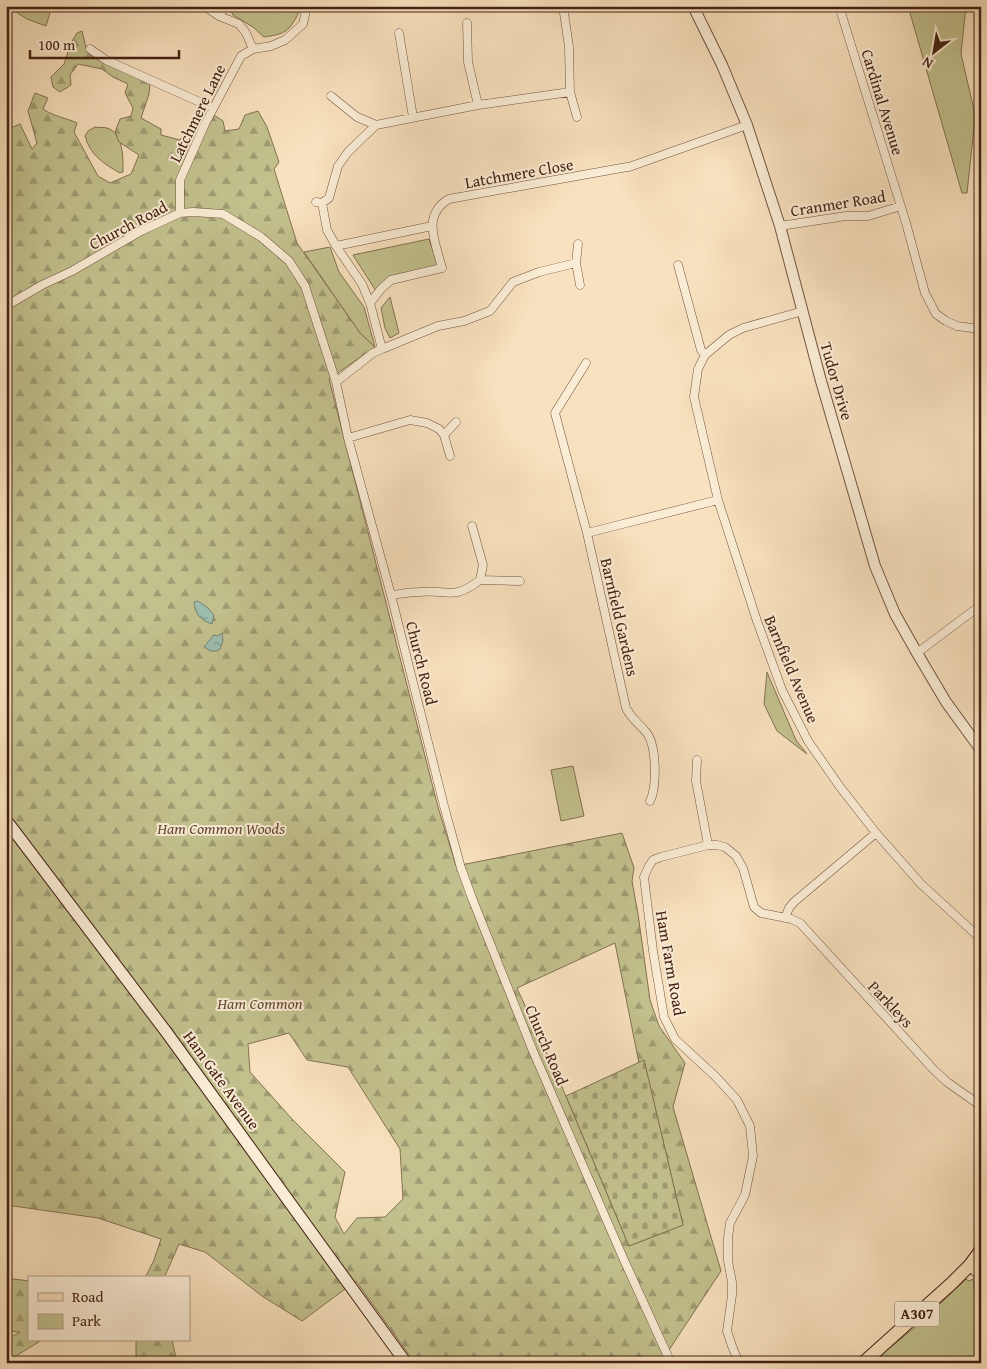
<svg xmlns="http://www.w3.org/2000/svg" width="987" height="1369" viewBox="0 0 987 1369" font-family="'Gentium Book Plus',serif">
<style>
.green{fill:#c2c18e;stroke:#847150}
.forest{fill:url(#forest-firs);stroke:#847150;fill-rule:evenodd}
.cemetery{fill:url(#cemetery-stones);stroke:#847150}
.water{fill:url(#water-ripples);stroke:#7a7f71}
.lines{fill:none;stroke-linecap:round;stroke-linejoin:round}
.minor-casing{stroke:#72513e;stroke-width:9}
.tertiary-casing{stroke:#72513e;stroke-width:12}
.secondary-casing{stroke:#452113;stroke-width:13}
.primary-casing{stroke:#452113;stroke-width:14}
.minor{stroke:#faecd5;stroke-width:8}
.tertiary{stroke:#faecd5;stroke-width:10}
.secondary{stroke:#faecd5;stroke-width:11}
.primary{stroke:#f8e1be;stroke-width:12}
.labels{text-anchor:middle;stroke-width:4;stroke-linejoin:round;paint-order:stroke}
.shield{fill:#faecd5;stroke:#7b5e4d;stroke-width:1}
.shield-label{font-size:15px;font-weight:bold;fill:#452113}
.street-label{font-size:16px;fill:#452113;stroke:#faecd5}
.park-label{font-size:16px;font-style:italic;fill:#644932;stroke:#faecd5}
</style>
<defs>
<pattern id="forest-firs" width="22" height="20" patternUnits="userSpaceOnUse" patternTransform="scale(1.25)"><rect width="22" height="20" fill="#c2c18e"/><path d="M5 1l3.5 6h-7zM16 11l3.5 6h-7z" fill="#9f9c73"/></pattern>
<pattern id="cemetery-stones" width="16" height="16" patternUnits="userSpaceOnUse" patternTransform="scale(1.25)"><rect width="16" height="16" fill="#c2c18e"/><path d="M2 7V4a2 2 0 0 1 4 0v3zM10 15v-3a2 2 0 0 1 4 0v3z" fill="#9f9c73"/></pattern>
<pattern id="water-ripples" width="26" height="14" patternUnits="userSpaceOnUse" patternTransform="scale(1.25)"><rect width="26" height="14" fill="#9dbeb0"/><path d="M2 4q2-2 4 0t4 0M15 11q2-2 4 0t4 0" fill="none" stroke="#829a8e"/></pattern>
</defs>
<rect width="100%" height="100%" fill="#f8e1be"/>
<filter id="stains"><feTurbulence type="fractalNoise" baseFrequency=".004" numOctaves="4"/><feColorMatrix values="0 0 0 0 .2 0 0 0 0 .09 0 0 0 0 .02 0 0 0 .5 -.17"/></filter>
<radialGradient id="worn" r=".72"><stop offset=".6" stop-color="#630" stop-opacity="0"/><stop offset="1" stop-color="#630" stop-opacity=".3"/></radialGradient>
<path class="green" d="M52 6 46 26 27 19 6 6Z
M234 6H280L299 12C289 32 285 34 264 37L253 27 233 15 231 11Z
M908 6H966L961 54 974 110V128L967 193H962Z
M95 127C99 128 104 127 107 128 124 133 123 159 123 172L120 173C104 164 90 155 85 136L88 131Z
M429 239 438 266 393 277 376 291 353 255Z
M330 247 339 272 364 307 375 347 360 333 304 252Z
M390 297 399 333 390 338 385 328 381 308Z
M767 672 796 740 807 754 777 731 764 704Z
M573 766 584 816 561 821 551 770Z
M966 1279 969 1281 973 1279 981 1329V1363H871L919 1324Z"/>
<path class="forest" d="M82 31 87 52 110 65 150 83 149 94 141 118 161 129V135L180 140 184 134 193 136 185 156 195 159V150L214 115 223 121 225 131 239 129 245 115 258 111 267 127 279 162 274 169 297 243 360 333 375 347 329 379 438 807 456 866 622 833 634 868 632 881 638 914 650 1000 659 1026 685 1063 673 1107 721 1271 665 1356 668 1363H415L356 1281 302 1321 262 1296 205 1252 179 1244 164 1278H145L154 1260 161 1239 98 1218 6 1205V130L20 124 32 149 37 143 28 111 35 93 48 98 43 109C53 116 66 118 77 123L74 132 98 176 110 183 131 174 139 155 119 142 115 132 120 119 131 116 133 108 125 93 128 84 113 77 102 69 78 64 70 75 71 85 60 92 53 87 51 77 64 64 71 43 77 33ZM615 943 639 1063 644 1061 683 1225 629 1246 566 1096 517 988ZM289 1033 307 1060 348 1067 400 1149 403 1199 385 1217 357 1218 344 1234 335 1217 345 1172 292 1119 250 1072 248 1044Z
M6 1278 29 1281V1340H42L6 1362V1340L20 1332 6 1331Z
M136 1340H172L177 1363H138L136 1355Z"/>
<path class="cemetery" d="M644 1060 683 1225 629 1246 566 1096Z"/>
<path class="water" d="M198 601 208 608 214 615 212 624C200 620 195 614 194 602Z
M222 633 223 641 220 649 217 651H211L204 647 214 635 218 636Z"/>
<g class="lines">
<defs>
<path id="minor" d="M204 6 219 16 239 24 246 33 253 49
M839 6 906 223 925 293 936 314 946 321 957 326 980 329 981 333
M219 16 225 6
M467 23 468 62 478 105
M399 33 413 117
M90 49 106 60 213 108
M570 92 577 117
M331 96 357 117 376 125
M629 167 747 125
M316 202 322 203 327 230 336 246 362 284 370 303 382 349
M322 203 329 198 338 166 348 152 376 125 478 105 570 92 569 47 563 6
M180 213V180L205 124 241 56 253 49 271 46 285 40 303 24 307 6
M780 226 846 216H868L901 206
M578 244 576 263 580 285
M336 246 432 226
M678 265 701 350 705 355
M370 303 381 289 391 280 442 268C436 244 421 215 449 199L627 167
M6 306 42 285 72 271 141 231 180 213 193 212 223 214 261 237 289 261 305 286 336 382 348 438 391 595 444 806 461 868 472 898 533 1051 624 1260 671 1363
M803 311 743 328 729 335 705 355 698 369 694 397 718 500 757 621 782 690 808 741 840 787 876 833 921 884 981 939
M586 363 555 413 587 533 626 708C633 721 638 722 646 732 657 745 657 787 650 801
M336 382 373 353 382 349 438 326 464 321 490 311 513 282 539 272 576 263
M444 435 456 422
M348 438 410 420 427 423 439 429 444 435 450 456
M587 533 718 500
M480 580 520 581
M391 595C400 594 410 592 419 592 448 589 453 601 480 580L483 565 472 526
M917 653 981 605
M697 760 696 781 708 845
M785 918 789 908 794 902 876 833
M739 1363 732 1346 727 1331 732 1295V1282L728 1261V1238L730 1223 745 1195 753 1156 750 1126 737 1100 716 1077 675 1039 664 1017 653 951 644 877 649 866 653 860 661 857 708 845H717L725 847 736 856 743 868 754 907 761 913 791 919 800 923 934 1070 947 1082 981 1106"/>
<path id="tertiary" d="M693 6 722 65 747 125 780 226 821 381 875 566 895 614 917 653 946 702 981 750
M970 1265 981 1276"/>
<path id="secondary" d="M6 820 167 1033 406 1363"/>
<path id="primary" d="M863 1363 952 1283 970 1265 981 1250"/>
</defs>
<use href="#minor" class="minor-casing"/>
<use href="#tertiary" class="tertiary-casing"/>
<use href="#secondary" class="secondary-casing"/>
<use href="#primary" class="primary-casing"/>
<use href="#minor" class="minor"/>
<use href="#tertiary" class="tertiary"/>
<use href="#secondary" class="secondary"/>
<use href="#primary" class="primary"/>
</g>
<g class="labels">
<rect class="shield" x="894.5" y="1301.5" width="45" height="25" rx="4"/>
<g class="shield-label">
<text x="917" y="1319">A307</text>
</g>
<g class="street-label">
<text transform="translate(883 102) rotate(73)" y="6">Cardinal Avenue</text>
<text transform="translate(197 113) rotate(-64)" y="6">Latchmere Lane</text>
<text transform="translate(519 173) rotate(-10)" y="6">Latchmere Close</text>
<text transform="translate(838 203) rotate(-9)" y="6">Cranmer Road</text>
<text transform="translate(128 225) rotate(-28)" y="6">Church Road</text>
<text transform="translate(837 381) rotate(74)" y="6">Tudor Drive</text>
<text transform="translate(620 617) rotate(77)" y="6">Barnfield Gardens</text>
<text transform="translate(422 663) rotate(76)" y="6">Church Road</text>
<text transform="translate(792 669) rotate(67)" y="6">Barnfield Avenue</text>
<text transform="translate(671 963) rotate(80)" y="6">Ham Farm Road</text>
<text transform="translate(891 1004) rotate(47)" y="6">Parkleys</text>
<text transform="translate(547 1045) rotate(67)" y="6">Church Road</text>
<text transform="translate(222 1080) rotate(54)" y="6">Ham Gate Avenue</text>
</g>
<g class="park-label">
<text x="221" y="834">Ham Common Woods</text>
<text x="260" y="1009">Ham Common</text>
</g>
</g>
<rect width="987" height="1369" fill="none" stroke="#f8e1be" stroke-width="25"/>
<rect x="8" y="8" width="972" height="1354" fill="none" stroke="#452113" stroke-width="2.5"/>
<rect x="12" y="12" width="962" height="1344" fill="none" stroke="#452113"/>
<rect x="28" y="1276" width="162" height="65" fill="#faecd5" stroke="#b29b87"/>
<rect x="38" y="1293" width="25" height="8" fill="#f8e1be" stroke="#b29b87"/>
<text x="72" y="1302" font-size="15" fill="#452113">Road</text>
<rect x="38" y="1314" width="25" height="15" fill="#c2c18e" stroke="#b29b87"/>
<text x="72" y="1326" font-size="15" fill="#452113">Park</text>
<g transform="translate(934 52) rotate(211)" stroke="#faecd5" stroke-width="4" paint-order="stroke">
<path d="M0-4L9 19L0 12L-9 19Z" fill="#452113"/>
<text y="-8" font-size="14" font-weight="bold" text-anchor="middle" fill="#452113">N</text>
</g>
<path d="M30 50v8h149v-8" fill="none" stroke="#452113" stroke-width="2.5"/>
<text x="38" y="50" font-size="15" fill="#452113" stroke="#faecd5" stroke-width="4" paint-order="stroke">100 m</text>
<rect width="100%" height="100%" filter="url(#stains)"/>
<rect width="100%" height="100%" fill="url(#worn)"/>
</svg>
